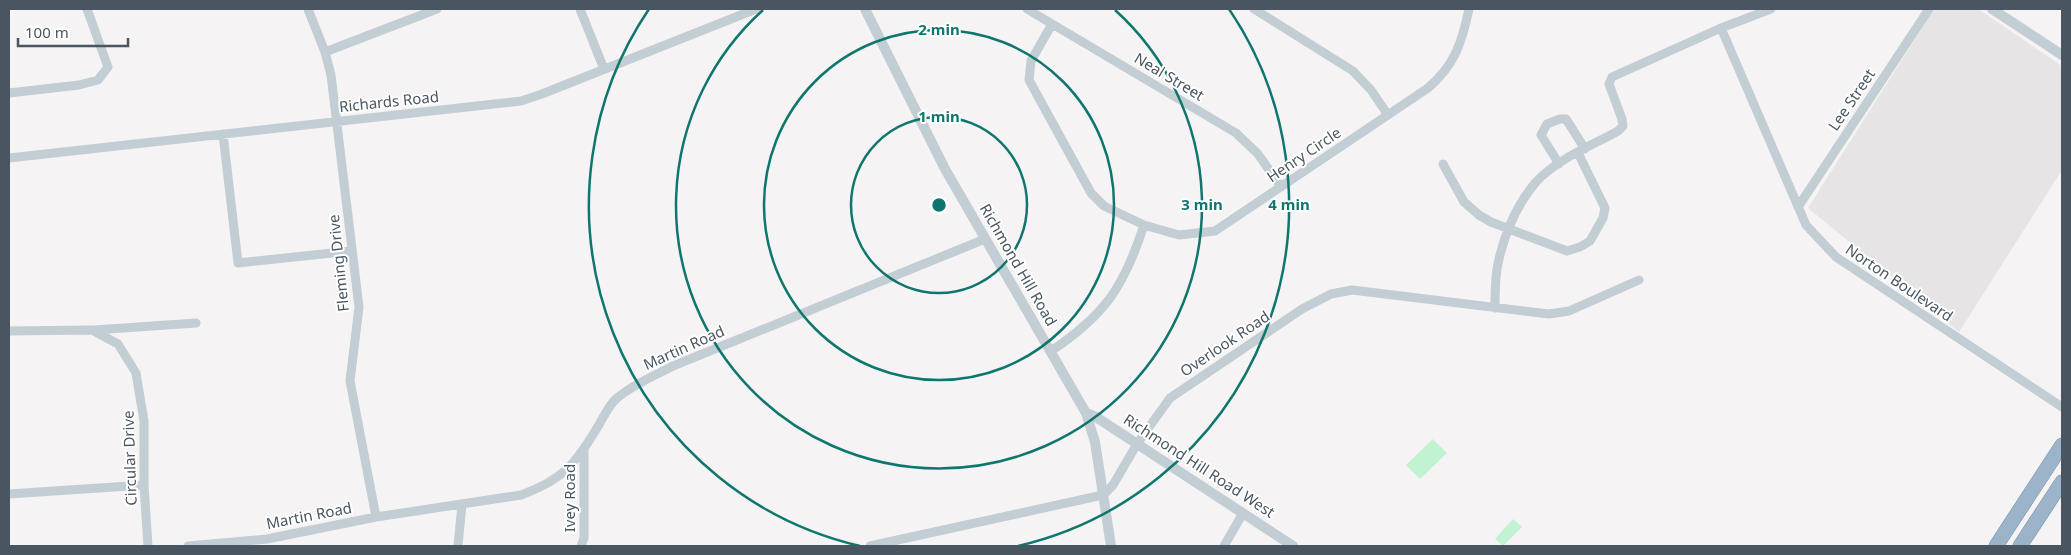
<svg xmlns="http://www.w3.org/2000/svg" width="2071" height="555" viewBox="0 0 2071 555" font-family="'Noto Sans',sans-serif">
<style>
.education{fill:#e6e4e5}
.green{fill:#c1f3d3}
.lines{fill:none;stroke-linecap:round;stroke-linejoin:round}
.trunk-casing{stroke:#7391af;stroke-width:15}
.minor{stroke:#c3cdd4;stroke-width:9}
.tertiary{stroke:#c3cdd4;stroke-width:10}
.trunk{stroke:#9cb4ca;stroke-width:14}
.ring{fill:none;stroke:#0f766e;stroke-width:2.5}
.labels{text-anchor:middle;stroke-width:4;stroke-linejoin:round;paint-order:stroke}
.street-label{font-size:15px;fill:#495662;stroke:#fff}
.centre{fill:#0f766e;stroke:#fff;stroke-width:2.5}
.ring-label{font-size:15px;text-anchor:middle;font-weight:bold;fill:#0f766e;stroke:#fff;stroke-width:4;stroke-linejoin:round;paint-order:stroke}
</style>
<rect width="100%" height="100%" fill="#f5f3f3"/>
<path class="education" d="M1934 9H1978L2062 66V170L1959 332 1808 208Z"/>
<path class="green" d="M1433 439 1447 453 1420 479 1406 465Z
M1513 519 1522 527 1503 546 1495 539Z"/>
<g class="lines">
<defs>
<path id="trunk" d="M1996 546 2062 445
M2020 546 2062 482"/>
</defs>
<use href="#trunk" class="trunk-casing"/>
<path class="minor" d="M308 9 325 52 331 75 359 307 350 381 376 517
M580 9 604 69
M1027 9 1236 133 1258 154 1281 187
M1254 9 1353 71 1371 90 1388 115
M1052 24 1031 61 1029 80 1091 193 1104 206 1144 225 1179 235 1215 231 1428 88C1455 65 1462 42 1469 9
M1721 28 1806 225 1836 257 2062 407
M325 52 437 9
M9 93 79 85 98 80 108 67 87 9
M223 134 238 263 351 251
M9 158 521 101 542 94 756 9
M1443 164 1464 202 1479 215 1491 222 1567 251 1580 247 1590 241 1603 218 1605 208 1578 153
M1559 164 1541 135 1547 124 1560 119H1566L1585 149
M1798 207 1929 9
M1495 308C1495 295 1495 282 1497 269 1502 239 1516 205 1536 182 1557 159 1591 146 1618 131L1623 126 1622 119 1609 84 1612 77 1721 28 1771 9
M94 330 196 323
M9 331 92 330 118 344 136 373 144 421V485L148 546
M1051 351C1105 315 1124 287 1144 225
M9 494 144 485
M188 546 267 539 376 517 521 495C562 480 575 465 597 428 603 419 608 406 616 399 632 385 654 376 673 366L985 239
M458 546 462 504
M581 546 584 538V450
M870 546 1103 495 1113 485 1137 444 1170 398 1302 309 1331 294 1352 290 1549 314 1569 311 1639 280
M1224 546 1243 513"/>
<path class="tertiary" d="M865 9 945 169 1086 413 1095 442 1111 546
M1992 9 2062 55
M1086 413 1096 417 1293 546"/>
<use href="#trunk" class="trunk"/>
</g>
<g class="ring">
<circle cx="939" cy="205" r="88"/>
<circle cx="939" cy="205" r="175"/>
<path d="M1115 10A263 263 0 1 1 763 10"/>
<path d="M860 546A350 350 0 0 1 649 9M1229 9A350 350 0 0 1 1018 546"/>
</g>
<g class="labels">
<g class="street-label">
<text transform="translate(1169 77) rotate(31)" y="5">Neal Street</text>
<text transform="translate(1852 100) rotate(-56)" y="5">Lee Street</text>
<text transform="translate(389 102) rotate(-6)" y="5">Richards Road</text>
<text transform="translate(1304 155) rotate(-34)" y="5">Henry Circle</text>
<text transform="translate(339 263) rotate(-96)" y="5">Fleming Drive</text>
<text transform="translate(1018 265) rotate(60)" y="5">Richmond Hill Road</text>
<text transform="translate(1899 283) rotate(34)" y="5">Norton Boulevard</text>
<text transform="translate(1225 344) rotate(-34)" y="5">Overlook Road</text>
<text transform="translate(684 348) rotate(-24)" y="5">Martin Road</text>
<text transform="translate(130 458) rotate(-92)" y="5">Circular Drive</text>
<text transform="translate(1199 466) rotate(33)" y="5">Richmond Hill Road West</text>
<text transform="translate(570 498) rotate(-90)" y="5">Ivey Road</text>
<text transform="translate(309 516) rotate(-11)" y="5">Martin Road</text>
</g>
</g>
<circle cx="939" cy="205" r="8" class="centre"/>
<g class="ring-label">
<text x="939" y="35">2 min</text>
<text x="939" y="122">1 min</text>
<text x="1202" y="210">3 min</text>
<text x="1289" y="210">4 min</text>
</g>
<rect width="2071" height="555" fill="none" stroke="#495662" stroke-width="20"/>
<path d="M18 38v8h110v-8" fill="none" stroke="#495662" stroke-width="2.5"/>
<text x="25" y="38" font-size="15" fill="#495662" stroke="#ffffff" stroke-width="4" paint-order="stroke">100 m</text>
</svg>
